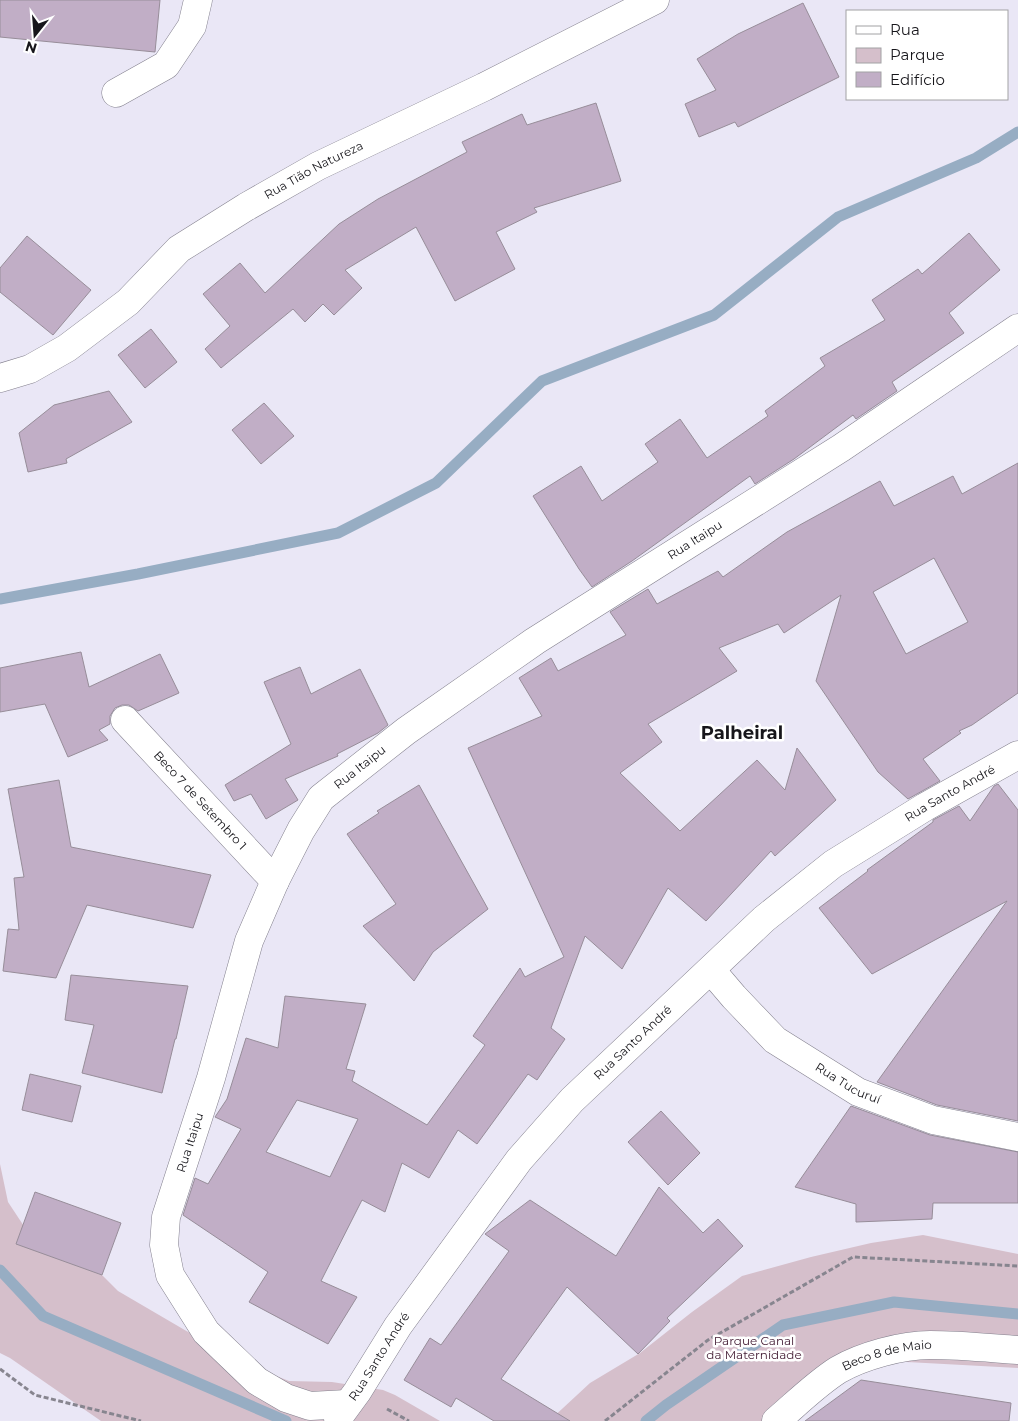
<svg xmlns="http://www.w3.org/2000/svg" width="1018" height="1421" viewBox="0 0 1018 1421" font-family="Montserrat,sans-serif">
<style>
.green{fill:#d5bfcb}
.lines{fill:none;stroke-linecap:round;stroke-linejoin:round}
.stream{stroke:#97adc3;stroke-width:11}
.building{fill:#c1aec6;stroke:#978d99;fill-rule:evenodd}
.minor-casing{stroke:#84818e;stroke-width:29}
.path{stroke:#87858f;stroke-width:3;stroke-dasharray:5 2.5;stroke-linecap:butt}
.minor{stroke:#fff;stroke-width:28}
.labels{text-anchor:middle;stroke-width:5;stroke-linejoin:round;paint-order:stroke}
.street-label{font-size:12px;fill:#17161b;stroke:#fff}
.park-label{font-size:12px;fill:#401931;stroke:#fff}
.district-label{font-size:18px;font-weight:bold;fill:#17161b;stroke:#fff}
</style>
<rect width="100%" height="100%" fill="#eae7f6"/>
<path class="green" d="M0 1164 8 1202 39 1249 102 1275 118 1291 236 1360 289 1381 332 1382 383 1390 395 1395 440 1421H101L10 1358 0 1353Z
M923 1235 1018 1254V1368L870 1360 765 1421H549L590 1383 640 1353 692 1312 742 1276 811 1257 871 1243Z"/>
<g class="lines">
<path class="stream" d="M0 599 138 574 338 533 436 483 542 381 714 315 838 217 976 158 1018 132
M0 1270 43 1316 286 1421
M646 1421 666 1405 783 1325 894 1302 1018 1314"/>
</g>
<path class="building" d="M0 0H160L155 52 0 37Z
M803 3 839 77 738 127 735 122 699 137 685 104 716 90 697 59 738 34Z
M596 103 621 181 534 208 537 212 496 232 515 269 455 301 416 227 345 270 362 288 334 315 323 304 305 322 293 309 221 368 205 349 230 326 203 294 240 263 265 293 339 224 378 199 467 152 462 142 522 114 527 125Z
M969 233 1000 270 949 313 964 333 892 382 897 391 856 419 853 415 794 459 755 484 750 476 632 561 592 587 579 569 533 496 581 466 602 501 658 462 645 444 680 419 707 458 768 416 765 411 825 366 820 358 885 320 872 300 918 269 922 274Z
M27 236 91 290 53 335 0 292V268Z
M151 329 177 362 145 388 118 355Z
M109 391 132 422 66 459 67 463 28 472 19 433 54 405Z
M264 403 294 436 261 464 232 430Z
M1018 463V693L972 725 959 731 961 733 923 759 940 781 908 799 878 772 816 681 841 595 784 633 778 624 719 648 737 671 648 724 662 742 620 773 680 831 757 760 785 790 797 748 836 800 775 856 771 851 706 921 668 888 622 969 585 936 551 1028 565 1039 537 1080 528 1074 477 1144 458 1130 429 1178 402 1163 385 1212 362 1200 321 1281 357 1297 328 1344 249 1302 268 1272 183 1215 195 1178 208 1184 241 1129 215 1117 227 1099 246 1038 278 1048 285 996 366 1004 346 1069 355 1071 352 1081 427 1125 485 1045 473 1036 520 968 525 977 564 957 468 748 542 716 519 678 551 658 558 671 626 635 610 612 648 589 657 604 718 571 723 577 787 532 880 481 894 506 953 476 962 494ZM934 558 968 622 906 654 873 592ZM297 1100 358 1119 330 1177 266 1152Z
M81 652 89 687 160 654 179 693 138 711 129 705H122L115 708 110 716V724L99 730 108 740 68 757 45 704 0 712V668Z
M300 667 311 694 360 669 388 725 378 733 337 754 338 756 285 779 298 800 266 819 251 794 234 801 225 785 291 744 264 682Z
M59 780 71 847 211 875 193 928 87 905 56 978 3 971 8 929 19 930 14 878 24 877 8 789Z
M998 784 1018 810V1121L937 1105 877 1082 1007 901 872 974 819 908 868 871 867 870 933 822V820L959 806 970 821 994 786Z
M419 785 488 909 433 952 414 981 363 926 396 904 347 834 379 813 377 811Z
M71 975 188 986 176 1039H175L162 1093 82 1073 94 1025 65 1020Z
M30 1074 81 1086 72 1122 22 1110Z
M851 1106 930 1135 1018 1152V1203H933L932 1219 856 1222V1204L795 1187Z
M661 1111 700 1153 668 1185 628 1142Z
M659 1187 703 1233 718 1219 743 1246 667 1318 670 1321 638 1354 567 1287 501 1379 570 1421H494L456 1398 451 1407 404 1380 430 1338 441 1345 509 1251 485 1234 530 1200 616 1256Z
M35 1192 121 1223 102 1275 16 1244Z
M861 1380 1011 1403 1009 1421H805Z"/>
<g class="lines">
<defs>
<g id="minor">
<path d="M116 93 166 65 192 26 198 0"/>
<path id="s1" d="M0 378 30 369 67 348 128 302 179 249 246 207 318 166 484 87 655 0"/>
<path id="s2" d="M125 720 275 881"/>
<path id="s3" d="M711 970 734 997 775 1040 858 1092 933 1120 1018 1137"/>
<path id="s4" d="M347 1404 310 1406 286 1398 257 1381 206 1332 170 1275 164 1245 166 1217 211 1078 249 941 275 881 301 830 321 798 406 731 535 641 841 448 1018 328"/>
<path id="s5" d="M338 1418 357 1392 398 1326 519 1160 572 1100 764 919 833 864 925 807 1018 755"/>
<path id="s6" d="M776 1421C796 1404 816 1384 838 1370 862 1356 902 1345 930 1345 959 1345 989 1348 1018 1350"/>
</g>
</defs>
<use href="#minor" class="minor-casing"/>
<path class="path" d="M0 1369 35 1395 141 1421
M387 1409 409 1421
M605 1421 708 1340 853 1257 1018 1266"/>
<use href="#minor" class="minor"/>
</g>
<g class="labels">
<g class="street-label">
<text dy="4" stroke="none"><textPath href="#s1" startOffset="380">Rua Tião Natureza</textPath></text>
<text dy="4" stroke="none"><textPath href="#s4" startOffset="1196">Rua Itaipu</textPath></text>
<text dy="4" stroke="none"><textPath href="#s4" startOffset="791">Rua Itaipu</textPath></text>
<text dy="4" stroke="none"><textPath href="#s5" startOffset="884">Rua Santo André</textPath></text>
<text dy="4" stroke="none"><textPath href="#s2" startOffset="110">Beco 7 de Setembro 1</textPath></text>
<text dy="4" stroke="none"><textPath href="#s5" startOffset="479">Rua Santo André</textPath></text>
<text dy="4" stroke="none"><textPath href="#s3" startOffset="180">Rua Tucuruí</textPath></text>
<text dy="4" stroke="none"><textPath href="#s4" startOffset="371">Rua Itaipu</textPath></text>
<text dy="4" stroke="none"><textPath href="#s5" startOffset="74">Rua Santo André</textPath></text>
<text dy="4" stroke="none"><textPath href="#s6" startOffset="132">Beco 8 de Maio</textPath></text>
</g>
<g class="park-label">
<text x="754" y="1345">Parque Canal<tspan x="754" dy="14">da Maternidade</tspan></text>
</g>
<g class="district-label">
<text x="742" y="739">Palheiral</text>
</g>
</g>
<rect x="846" y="10" width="162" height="90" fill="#ffffff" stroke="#a2a2a4"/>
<rect x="856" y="26" width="25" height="8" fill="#ffffff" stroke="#a2a2a4"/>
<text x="890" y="35" font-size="15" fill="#17161b">Rua</text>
<rect x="856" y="48" width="25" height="15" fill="#d5bfcb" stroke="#a2a2a4"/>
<text x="890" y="60" font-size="15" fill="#17161b">Parque</text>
<rect x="856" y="72" width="25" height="15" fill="#c1aec6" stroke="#a2a2a4"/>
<text x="890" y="85" font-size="15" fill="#17161b">Edifício</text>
<g transform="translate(35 35) rotate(197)" stroke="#ffffff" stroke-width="4" paint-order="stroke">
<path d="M0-4L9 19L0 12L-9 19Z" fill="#17161b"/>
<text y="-8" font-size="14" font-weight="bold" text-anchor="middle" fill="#17161b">N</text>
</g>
</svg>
